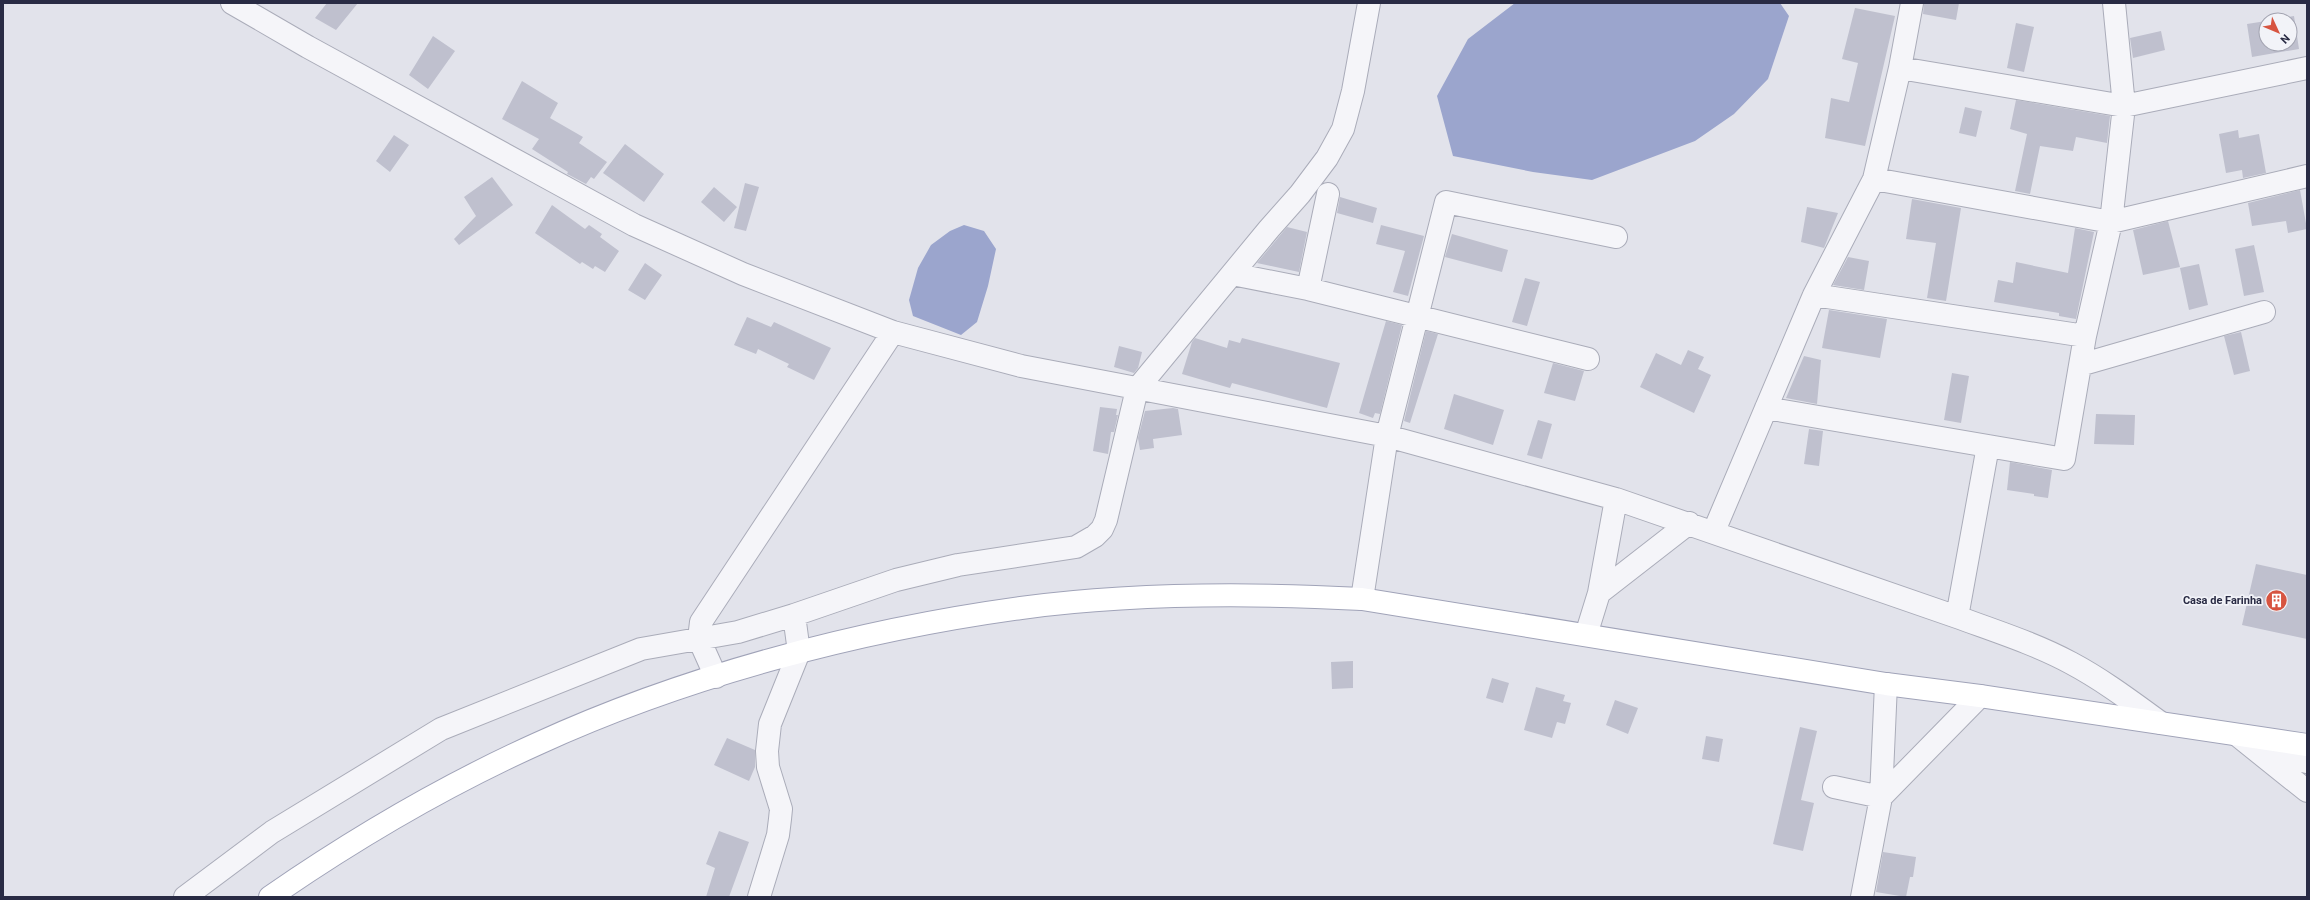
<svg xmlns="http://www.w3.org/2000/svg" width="2310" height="900" viewBox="0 0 2310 900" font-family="Roboto,sans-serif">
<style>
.water{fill:#9ba5cd}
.building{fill:#bfc0ce}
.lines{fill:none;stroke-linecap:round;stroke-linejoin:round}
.minor-casing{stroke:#aaacb9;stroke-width:24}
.major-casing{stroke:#a0a3b8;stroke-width:24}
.minor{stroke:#f5f5f9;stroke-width:22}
.major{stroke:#fff;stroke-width:22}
.labels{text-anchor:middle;stroke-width:3.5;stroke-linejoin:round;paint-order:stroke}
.poi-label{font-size:11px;font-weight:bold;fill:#292b44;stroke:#f2f3f8;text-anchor:end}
</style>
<rect width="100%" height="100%" fill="#e2e3eb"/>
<path class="water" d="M1515 3H1780L1789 16 1768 79 1734 114 1695 141 1592 180 1533 172 1453 156 1437 96 1468 39Z
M964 225 984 231 996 249 988 286 977 322 961 335 913 316 909 300 918 268 931 245 950 231Z"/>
<path class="building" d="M327 3H358L336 30 315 18Z
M1924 3H1959L1956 20 1923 14Z
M1855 8 1895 16 1865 146 1825 138 1831 98 1849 102 1858 63 1842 59Z
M2294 16 2299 49 2252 57 2247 24 2266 21V44H2290V20H2270Z
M2016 23 2034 27 2024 72 2007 68Z
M2161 31 2165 50 2133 58 2130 38Z
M433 36 455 51 428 89 409 75Z
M522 81 558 103 550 118 583 137 579 143 607 162 594 179 591 177 586 184 571 176 567 174 568 172 532 149 539 139 502 119Z
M2016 100 2110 116 2107 143 2076 137 2073 151 2040 146 2030 194 2015 191 2027 134 2010 129Z
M1965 107 1982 111 1976 137 1959 133Z
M2238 130 2239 138 2259 134 2266 173 2243 178 2242 170 2226 173 2219 134Z
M394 135 409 145 390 172 376 161Z
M625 144 664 174 644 202 603 173Z
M492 177 513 205 459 245 454 239 476 216 464 197Z
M745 183 759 187 746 231 734 228Z
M714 187 737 207 724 222 701 202Z
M2300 190 2307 229 2288 233 2286 221 2252 226 2248 203Z
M1340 197 1377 208 1373 223 1337 213Z
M1912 199 1961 208 1946 301 1927 298 1936 243 1906 239Z
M552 205 585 229 589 225 602 234 600 237 619 251 605 272 595 266 593 269 582 262 580 264 535 233Z
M1807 207 1838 213 1824 248 1801 242Z
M2168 221 2180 267 2143 275 2133 230Z
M1381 225 1424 236 1408 296 1393 292 1405 251 1376 244Z
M1287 227 1307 232 1299 272 1257 263Z
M2075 228 2094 232 2076 319 2059 316V313L1994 302 1998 280 2013 283 2016 262 2068 273Z
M1452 234 1508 250 1502 272 1445 257Z
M2254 245 2264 292 2244 296 2235 249Z
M1848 257 1869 261 1864 290 1833 285Z
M645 263 662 275 645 300 628 290Z
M2199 264 2208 305 2189 310 2180 268Z
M1525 278 1540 282 1527 326 1512 322Z
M1829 310 1887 319 1880 358 1822 348Z
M747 317 771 327 774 322 831 348 814 380 787 367 789 364 758 349 756 354 734 345Z
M1386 321 1402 325 1380 414 1375 413 1373 418 1359 413Z
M1426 331 1438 334 1410 423 1404 421Z
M2241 332 2250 371 2234 375 2224 336Z
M1195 338 1227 348 1229 340 1240 343 1242 338 1340 363 1327 408 1232 383 1230 388 1182 374 1192 342Z
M1119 346 1142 352 1138 368 1134 373 1114 367Z
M1688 350 1704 357 1698 369 1711 375 1694 413 1640 387 1656 353 1681 365Z
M1804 356 1821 360 1817 404 1786 398Z
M1553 363 1584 371 1575 401 1544 393Z
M1952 373 1969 376 1961 423 1944 420Z
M1454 394 1504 410 1493 445 1444 429Z
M1100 407 1117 409 1116 415H1118L1114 432H1111L1108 454 1093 451Z
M1173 408 1178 409 1182 435 1153 439 1154 448 1140 450 1138 438 1145 411Z
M2096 414 2135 415 2134 445 2094 444Z
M1538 420 1552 424 1542 459 1527 455Z
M1809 429 1823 431 1819 466 1804 464Z
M2010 462 2052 470 2048 498 2034 496V494L2007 490Z
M2256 564 2307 575V639L2242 625Z
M1353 661V688L1332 689 1331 662Z
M1492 678 1509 683 1503 703 1486 698Z
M1536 687 1565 695 1563 701 1571 703 1565 724 1557 722 1552 738 1524 730Z
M1615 700 1638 708 1628 734 1606 725Z
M1800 727 1817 731 1801 800 1814 803 1803 851 1773 844Z
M1706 736 1723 739 1719 762 1702 759Z
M727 738 755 750V767L749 781 714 765Z
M719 831 749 842 729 897H706L715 868 706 864Z
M1883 852 1916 857 1913 877H1910L1906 897 1876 892Z"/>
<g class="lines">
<defs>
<path id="minor" d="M232 3 308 47 634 225 743 274 893 332 1021 366 1387 436 1616 499 1957 617C1995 631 2036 644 2071 663 2103 680 2132 702 2161 723
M1900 68 2124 106 2307 68
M1874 179 2111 222 2307 176
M1232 274 1308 289 1588 359
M1308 289 1328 194
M1814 295 2085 336
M2080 365 2264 312
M1766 408 2064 459 2085 336 2111 222 2124 106 2114 3
M1714 531 1814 295 1874 179 1900 68 1912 3
M1599 593 1689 523
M1362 599 1387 436 1446 202 1616 237
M1957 617 1988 446
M1586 635 1599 593 1616 499
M716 677 699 639 701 622 893 332
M2237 735 2307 791
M2261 752 2307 762
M1834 787 1881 797 1980 696
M185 897 272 832 441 729 641 649 738 632 794 615
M759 897 778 835 780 819 781 809 768 767 767 751 770 724 799 652 794 615 896 580 958 565 1076 547 1095 536 1102 529 1106 520 1137 389 1269 229 1300 194 1327 158 1343 129 1353 91 1369 3
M1862 897 1881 797 1886 684"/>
<path id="major" d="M270 897C354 839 444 786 537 744 685 676 860 630 1021 608 1132 593 1250 593 1362 599L1886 684 1980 696 2307 745"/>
</defs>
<use href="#minor" class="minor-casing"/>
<use href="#major" class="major-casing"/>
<use href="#minor" class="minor"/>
<use href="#major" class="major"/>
</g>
<defs>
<symbol id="building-disc" viewBox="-11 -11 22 22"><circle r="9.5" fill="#d75440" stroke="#f2f3f8"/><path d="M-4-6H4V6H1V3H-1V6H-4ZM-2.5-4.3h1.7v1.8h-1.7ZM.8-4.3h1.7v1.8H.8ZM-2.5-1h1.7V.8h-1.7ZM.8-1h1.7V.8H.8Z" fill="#fff"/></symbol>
</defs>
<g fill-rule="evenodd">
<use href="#building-disc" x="2264" y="588" width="25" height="25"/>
</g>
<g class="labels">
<g class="poi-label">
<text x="2262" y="604">Casa de Farinha</text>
</g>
</g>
<rect width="2310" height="900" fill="none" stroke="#292b44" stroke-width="8"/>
<g transform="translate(2278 32) rotate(134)"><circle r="19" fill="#f2f3f8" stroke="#a2a3b0"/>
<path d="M0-3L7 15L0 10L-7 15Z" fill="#d75440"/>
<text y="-6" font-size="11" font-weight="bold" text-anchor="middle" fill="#292b44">N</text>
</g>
</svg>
